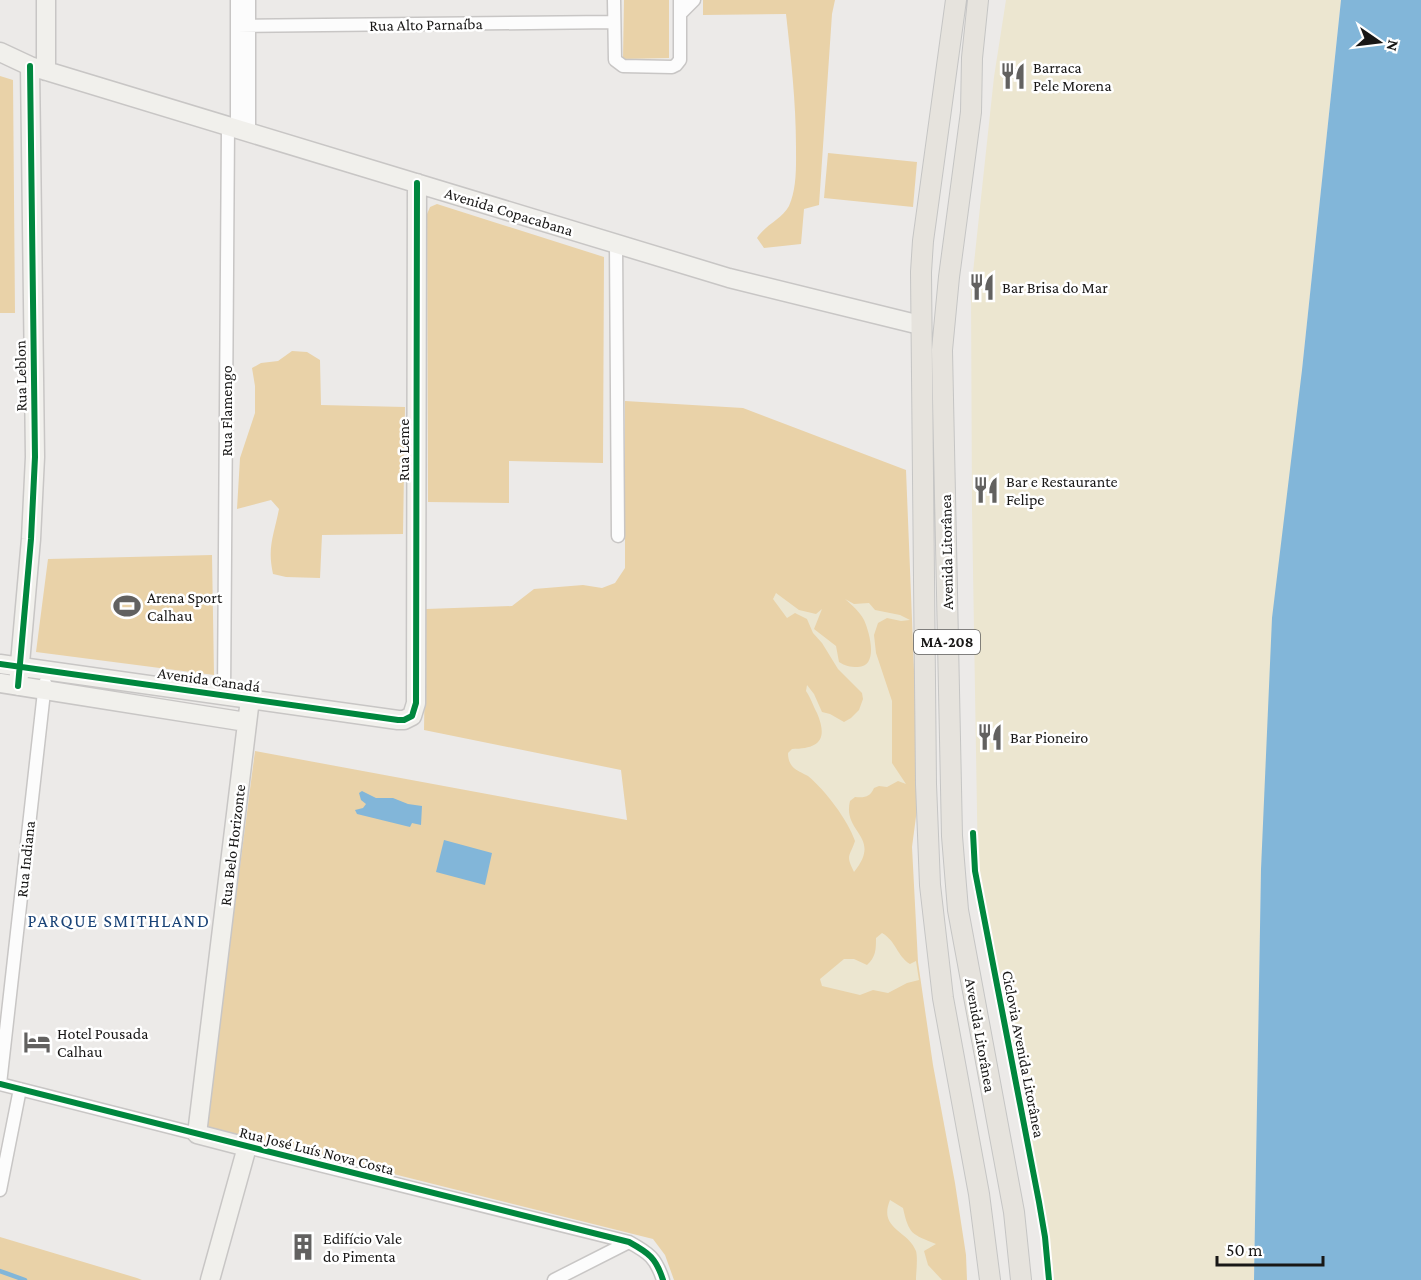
<svg xmlns="http://www.w3.org/2000/svg" width="1421" height="1280" viewBox="0 0 1421 1280" font-family="'Crimson Pro',serif">
<style>
.green{fill:#e9d2a8}
.sand{fill:#ece6d0}
.water{fill:#82b6d9}
.lines{fill:none;stroke-linecap:round;stroke-linejoin:round}
.stream{stroke:#82b6d9;stroke-width:4.5}
.street-casing{stroke:#c8c6c5;stroke-width:15}
.secondary-casing{stroke:#c8c6c5;stroke-width:21}
.primary-casing{stroke:#c5c5c4;stroke-width:22}
.street{stroke:#fcfcfc;stroke-width:12}
.secondary{stroke:#f1f0ec;stroke-width:18}
.primary{stroke:#e6e3dd;stroke-width:20}
.cycleway-casing{stroke:#fff;stroke-width:10}
.cycleway{stroke:#00873e;stroke-width:6}
.labels{text-anchor:middle;stroke-width:5;stroke-linejoin:round;paint-order:stroke}
.shield{fill:#fff;stroke:#5d5d5c;stroke-width:1.5}
.shield-label{font-size:15px;font-weight:bold;fill:#181716}
.street-label{font-size:16px;fill:#181716;stroke:#fff}
.poi-label{font-size:16px;fill:#181716;stroke:#fff;text-anchor:start}
.neighbourhood-label{font-size:18px;letter-spacing:1.5px;fill:#1a4377;stroke:#fff}
</style>
<rect width="100%" height="100%" fill="#eceae8"/>
<path class="green" d="M624 0H669V58L623 59Z
M703 0H835L832 14 819 205 804 209 801 244 764 248 757 238C765 225 782 219 789 206 797 188 796 166 796 147 796 102 791 59 786 14L703 15Z
M0 76 13 80 15 313H0Z
M828 153 917 162 913 207 824 198Z
M437 204 604 257 603 463 509 461V503L428 502 427 214 430 207Z
M292 351 307 352 320 360 321 405 405 407 403 534 322 535 320 578 286 577 273 574C267 547 274 535 279 509L271 500 237 509 240 458 255 413V386L252 368 261 363 278 361Z
M625 401 743 408 906 470 919 794 912 847 918 962 933 1065 955 1183 966 1255 967 1280H674L665 1255 653 1239 206 1127 255 751 627 820 621 770 424 730 426 609 512 606 534 589 583 585 602 588 615 583 625 568Z
M212 555 214 675 36 652 48 559Z
M0 1237 137 1278 142 1280H0Z"/>
<path class="sand" d="M1006 0H1341L1302 370 1261 869 1254 1280H1054L1053 1268 978 872 972 510 971 291 994 77Z
M776 593 799 610 816 614 822 609 814 629 836 646 839 662C845 666 850 667 857 667 879 668 870 633 864 620 860 612 852 605 845 599L854 604 869 603 875 610 900 615 910 620 901 621 887 618 878 623 874 635 876 653 892 701V763L906 784 898 781 887 787 879 786 874 788C870 797 865 798 855 797L850 801C842 833 883 836 854 872 845 854 850 857 855 841 848 820 825 790 808 776 803 773 796 771 792 766 789 762 788 758 788 753L792 749C820 749 828 739 817 713 813 706 811 698 806 691L807 685 814 694 822 712 830 714 844 722 851 718 859 710 863 699 862 693 838 669 822 643 813 633 807 619 795 613 787 618 773 599Z
M882 933C896 941 897 956 910 964L916 961 919 980 907 983 888 993 873 990 860 995 822 986 820 979 844 959H854L867 965C876 957 876 949 876 938Z
M890 1200 903 1208C909 1235 912 1234 936 1244L924 1251 928 1265 942 1280H916C916 1272 918 1259 916 1251 908 1230 878 1229 890 1200Z"/>
<path class="water" d="M1341 0H1421V1280H1254L1261 869 1272 618 1302 370Z
M362 791 376 798H393L408 804 422 806 421 825 412 823 410 827 357 814 355 810 363 808 366 804 361 800 359 793Z
M444 840 492 853 485 885 436 872Z"/>
<g class="lines">
<path class="stream" d="M0 1271 25 1280"/>
<defs>
<path id="street" d="M237 0V129
M249 0V132
M614 0 615 60 623 66 672 67 676 65 680 60V0
M681 13 694 0
M237 26 614 22
M616 244 618 536
M224 695 228 126
M0 1084 45 683
M0 1084 197 1134
M247 1147 629 1242C649 1253 656 1258 663 1280
M0 1190 20 1089
M554 1280 629 1242"/>
<path id="secondary" d="M46 0V71
M0 52 30 66 729 278 920 325
M0 664 398 720H404L412 716 416 703 417 183
M0 683 246 722
M18 686 31 539 35 457 30 66
M210 1280 247 1147 197 1134 250 699"/>
<path id="primary" d="M956 0 923 241 921 272 926 784 930 885 943 998 979 1194 990 1280
M978 0 972 58 971 112 949 277 942 350 952 836 958 910 1014 1212 1021 1280"/>
</defs>
<use href="#street" class="street-casing"/>
<use href="#secondary" class="secondary-casing"/>
<use href="#primary" class="primary-casing"/>
<use href="#street" class="street"/>
<use href="#secondary" class="secondary"/>
<use href="#primary" class="primary"/>
<defs>
<path id="cycleway" d="M0 664 398 720H404L412 716 416 703 417 183
M18 686 31 539 35 457 30 66
M973 833 975 871 1039 1202 1045 1237 1049 1280
M0 1084 629 1242C649 1253 656 1258 663 1280"/>
</defs>
<use href="#cycleway" class="cycleway-casing"/>
<use href="#cycleway" class="cycleway"/>
</g>
<defs>
<symbol id="restaurant-bare" viewBox="-9 -9 18 18"><path d="M-5-6h1v4h1v-4h1v4h1v-4h1v5L-1.5 .5V6h-2V.5L-5-1ZM5-6V6H3V1.5H1.5Q1.5-4 5-6Z" fill="#626160" stroke="#fff" stroke-width="2.5" paint-order="stroke"/></symbol>
<symbol id="stadium-bare" viewBox="-9 -9 18 18"><path d="M0-5a6.5 5 0 1 0 0 10a6.5 5 0 1 0 0-10ZM-3.5-1.8h7v3.6h-7Z" fill="#626160" stroke="#fff" stroke-width="2.5" paint-order="stroke"/></symbol>
<symbol id="hotel-bare" viewBox="-9 -9 18 18"><path d="M-6-4.5h1.5V1H6V5H4.5V3h-9V5H-6ZM-4 0a1.8 1.8 0 1 1 3.6 0ZM.5 0V-2.5h3Q6-2.5 6 0Z" fill="#626160" stroke="#fff" stroke-width="2.5" paint-order="stroke"/></symbol>
<symbol id="building-bare" viewBox="-9 -9 18 18"><path d="M-4-6H4V6H1V3H-1V6H-4ZM-2.5-4.3h1.7v1.8h-1.7ZM.8-4.3h1.7v1.8H.8ZM-2.5-1h1.7V.8h-1.7ZM.8-1h1.7V.8H.8Z" fill="#626160" stroke="#fff" stroke-width="2.5" paint-order="stroke"/></symbol>
</defs>
<g fill-rule="evenodd">
<use href="#restaurant-bare" x="994" y="57" width="38" height="38"/>
<use href="#restaurant-bare" x="963" y="268" width="38" height="38"/>
<use href="#restaurant-bare" x="967" y="471" width="38" height="38"/>
<use href="#stadium-bare" x="108" y="587" width="38" height="38"/>
<use href="#restaurant-bare" x="971" y="718" width="38" height="38"/>
<use href="#hotel-bare" x="18" y="1023" width="38" height="38"/>
<use href="#building-bare" x="284" y="1228" width="38" height="38"/>
</g>
<g class="labels">
<rect class="shield" x="914" y="630" width="66" height="24" rx="4.5"/>
<g class="shield-label">
<text x="947" y="647">MA-208</text>
</g>
<g class="street-label">
<text transform="translate(426 24) rotate(-1)" y="6">Rua Alto Parnaíba</text>
<text transform="translate(509 211) rotate(17)" y="6">Avenida Copacabana</text>
<text transform="translate(20 376) rotate(-91)" y="6">Rua Leblon</text>
<text transform="translate(226 411) rotate(-90)" y="6">Rua Flamengo</text>
<text transform="translate(403 450) rotate(-90)" y="6">Rua Leme</text>
<text transform="translate(946 552) rotate(-91)" y="6">Avenida Litorânea</text>
<text transform="translate(209 679) rotate(8)" y="6">Avenida Canadá</text>
<text transform="translate(232 845) rotate(-83)" y="6">Rua Belo Horizonte</text>
<text transform="translate(25 859) rotate(-84)" y="6">Rua Indiana</text>
<text transform="translate(981 1035) rotate(80)" y="6">Avenida Litorânea</text>
<text transform="translate(1024 1054) rotate(79)" y="6">Ciclovia Avenida Litorânea</text>
<text transform="translate(317 1150) rotate(14)" y="6">Rua José Luís Nova Costa</text>
</g>
<g class="poi-label">
<text x="1033" y="73">Barraca<tspan x="1033" dy="18">Pele Morena</tspan></text>
<text x="1002" y="293">Bar Brisa do Mar</text>
<text x="1006" y="487">Bar e Restaurante<tspan x="1006" dy="18">Felipe</tspan></text>
<text x="147" y="603">Arena Sport<tspan x="147" dy="18">Calhau</tspan></text>
<text x="1010" y="743">Bar Pioneiro</text>
<text x="57" y="1039">Hotel Pousada<tspan x="57" dy="18">Calhau</tspan></text>
<text x="323" y="1244">Edifício Vale<tspan x="323" dy="18">do Pimenta</tspan></text>
</g>
<g class="neighbourhood-label">
<text x="119" y="927">PARQUE SMITHLAND</text>
</g>
</g>
<g transform="translate(1379 42) rotate(104)" stroke="#ffffff" stroke-width="4.5" paint-order="stroke">
<path d="M0-4.5L10 22L0 15L-10 22Z" fill="#181716"/>
<text y="-9" font-size="16" font-weight="bold" text-anchor="middle" fill="#181716">N</text>
</g>
<path d="M1217 1256v9h106v-9" fill="none" stroke="#181716" stroke-width="3"/>
<text x="1226" y="1256" font-size="18" fill="#181716" stroke="#ffffff" stroke-width="4.5" paint-order="stroke">50 m</text>
</svg>
